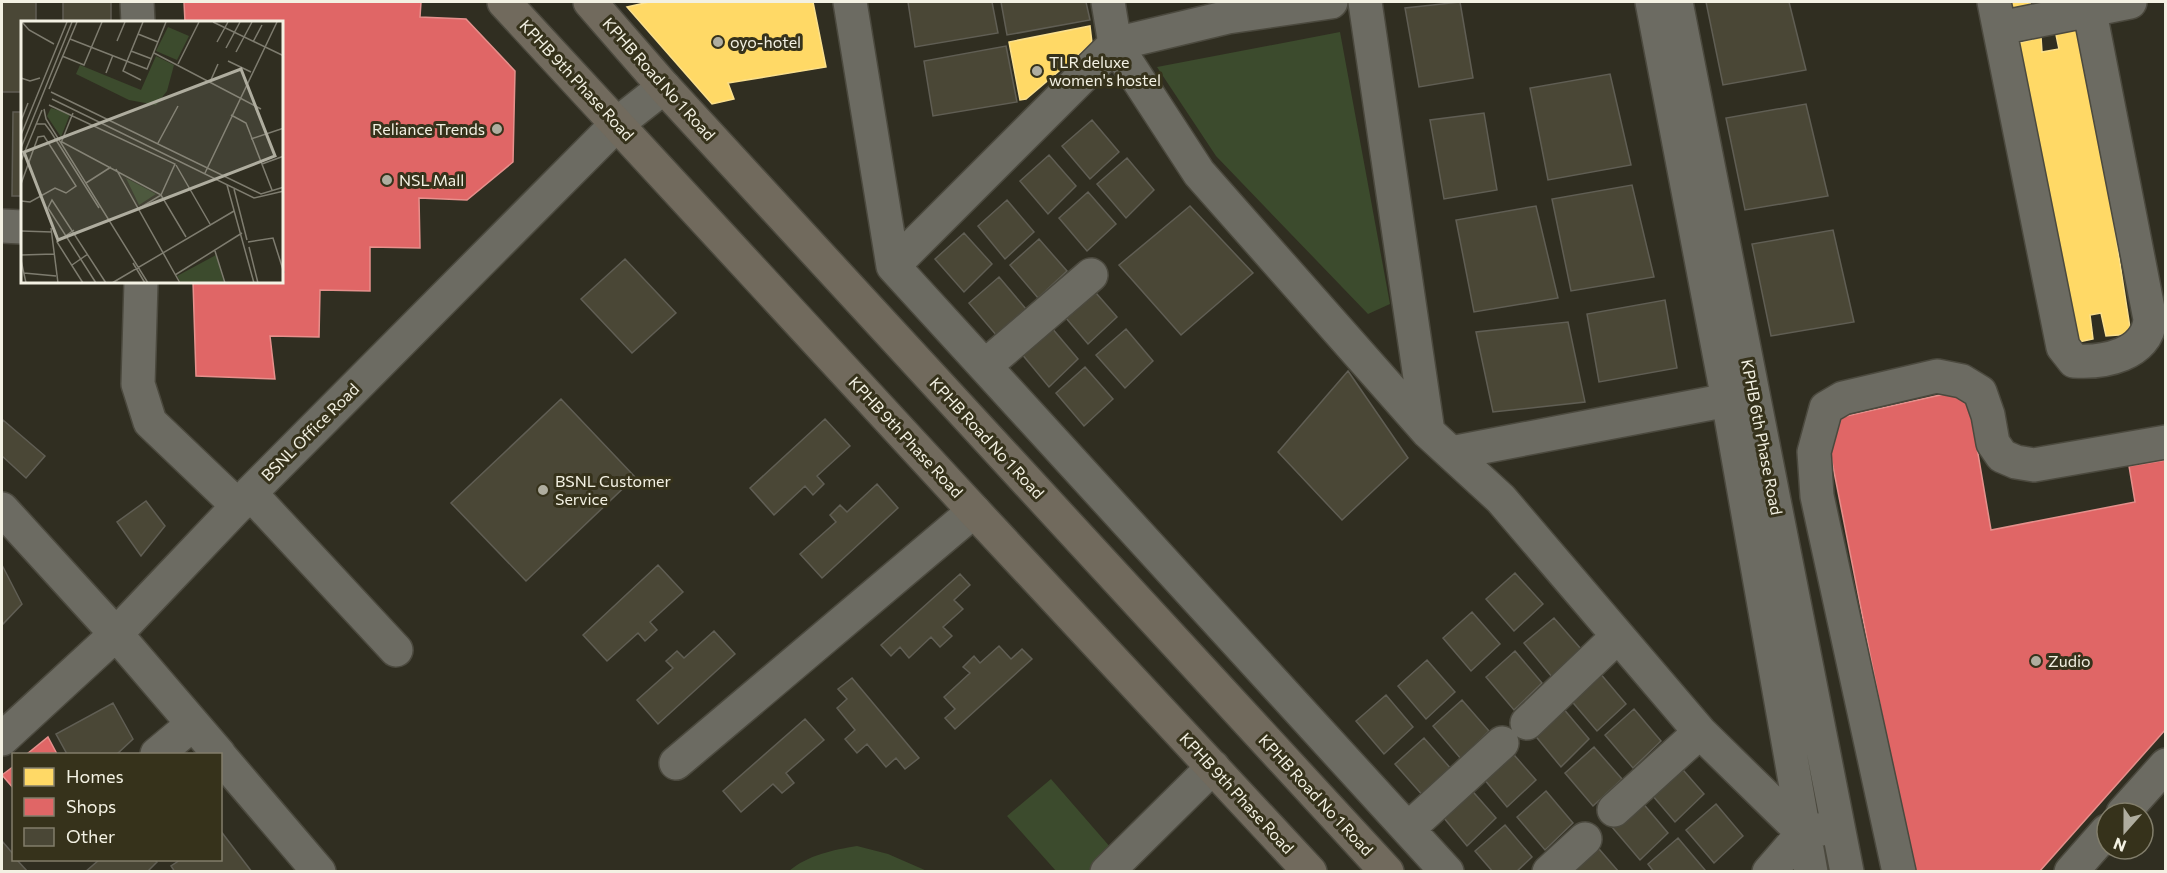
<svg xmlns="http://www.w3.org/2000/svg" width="2167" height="873" viewBox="0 0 2167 873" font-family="Commissioner,sans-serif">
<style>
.green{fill:#3c4b2d}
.homes{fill:#ffd966;stroke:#fbe08c;stroke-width:1.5}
.shops{fill:#e06666;stroke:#e6908c;stroke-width:1.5}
.building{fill:#4a4736;stroke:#605e54;stroke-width:1.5}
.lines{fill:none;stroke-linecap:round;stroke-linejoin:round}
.minor-casing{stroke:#4b493e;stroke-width:36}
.major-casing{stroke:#4b493e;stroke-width:36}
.minor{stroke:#6c6b62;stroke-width:33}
.major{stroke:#716a5d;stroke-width:33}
.poi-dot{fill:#afad9f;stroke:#36321b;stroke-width:2}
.labels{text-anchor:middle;stroke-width:6;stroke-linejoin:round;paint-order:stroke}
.poi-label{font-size:16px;fill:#f3f1e3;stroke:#36321b;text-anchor:start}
.street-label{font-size:16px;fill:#f3f1e3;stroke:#36321b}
.inset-road{fill:none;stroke:#7e7c6f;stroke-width:1.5}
.view{fill:#afad9f;fill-opacity:0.15;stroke:#afad9f;stroke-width:3}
.inset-edge{fill:none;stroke:#f3f1e3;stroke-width:3}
</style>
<rect width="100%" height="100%" fill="#302e21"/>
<path class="green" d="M1340 32 1390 304 1368 314 1216 156 1157 67Z
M1051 779 1131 871H1056L1007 816Z
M857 846 888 854 927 871H789C808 855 833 850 857 846Z"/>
<path class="homes" d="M649 2H813L826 67 728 83 734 99 712 104 627 7Z
M2006 2H2030L2031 7 2007 12Z
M1090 26 1092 43 1026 99 1020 100 1009 42Z
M2083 26 2131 334 2106 336 2101 313 2090 315 2093 339 2069 344 2019 43 2041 37 2042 52 2059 49 2055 30Z"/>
<path class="shops" d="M184 2H421L420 17 466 19 515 71 513 162 467 200 419 198 420 248 370 247V291L320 290 319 337 270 336 275 379 196 376 193 282H282V22H185Z
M1967 389 1991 530 2135 502 2129 466 2166 460V729L2039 872H1913L1824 421Z
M48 737 57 754H27Z
M14 766V789L2 775Z"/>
<path class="building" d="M2 2H36V22H22V92H2Z
M63 2H111V22H63Z
M908 2H992L998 33 915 47Z
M1001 2H1086L1090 20 1007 35Z
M1460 2 1473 78 1419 87 1405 8Z
M1706 2H1789L1806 70 1723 85Z
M1006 46 1017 102 933 116 924 61Z
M1610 74 1631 165 1548 180 1530 88Z
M1806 104 1828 196 1745 210 1726 118Z
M13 112H22V196H12Z
M1484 113 1497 190 1444 199 1430 120Z
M1092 120 1119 152 1090 179 1062 146Z
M1049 155 1076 186 1048 214 1020 181Z
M1127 158 1154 190 1126 218 1097 184Z
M1632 185 1654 277 1571 291 1552 199Z
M1088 192 1116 224 1087 251 1059 218Z
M1007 200 1034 232 1005 259 978 226Z
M1190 206 1253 273 1181 335 1119 265Z
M1536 206 1558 298 1474 312 1456 220Z
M1833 230 1854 322 1771 336 1752 244Z
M964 233 992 264 964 292 935 259Z
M1039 239 1067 271 1038 298 1010 265Z
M625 259 676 313 632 353 581 299Z
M999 277 1026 309 997 336 969 303Z
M1089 285 1117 317 1088 344 1060 311Z
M1665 300 1677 368 1599 382 1587 314Z
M1568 322 1585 402 1493 412 1476 332Z
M1051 327 1078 359 1049 387 1021 353Z
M1126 329 1153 361 1125 388 1096 355Z
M1085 367 1113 399 1084 426 1056 393Z
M1348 371 1408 458 1342 520 1278 452Z
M561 399 635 477 526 581 451 503Z
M825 419 850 446 817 476 824 484 813 495 805 486 774 515 750 488Z
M3 420 45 456 26 478 2 456V424Z
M877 484 898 508 822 578 800 554 836 522 830 515 840 505 847 512Z
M146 501 165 526 141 556 117 522Z
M2 565 22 604 2 625Z
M658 565 683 592 650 622 657 630 645 641 638 633 607 661 583 635Z
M1515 573 1543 604 1514 631 1486 599Z
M960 574 970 585 954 600 963 609 943 627 952 636 940 647 931 637 909 658 900 647 891 656 881 645Z
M1472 612 1500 644 1471 671 1443 638Z
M1554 618 1581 649 1552 677 1524 643Z
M714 631 735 654 658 724 637 700 673 668 666 661 677 651 684 658Z
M999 646 1011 659 1022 649 1032 659 955 729 945 718 955 709 944 697 970 673 963 667 974 656 980 663Z
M1515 651 1542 683 1514 710 1486 677Z
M1427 660 1455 692 1426 719 1398 686Z
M1599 672 1626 704 1597 731 1569 698Z
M852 678 919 758 905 769 896 758 886 767 867 744 857 753 845 739 855 730 837 708 847 699 838 689Z
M1386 695 1413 727 1384 754 1356 721Z
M1462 700 1489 731 1461 759 1433 726Z
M113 703 133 739 117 754H67L56 734Z
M1562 707 1589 739 1561 767 1533 733Z
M1634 709 1661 741 1633 768 1605 735Z
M805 719 824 740 786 773 794 783 782 793 773 784 741 812 723 791Z
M1424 738 1452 770 1424 797 1395 764Z
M1594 747 1622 779 1593 806 1565 773Z
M1508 748 1536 780 1507 807 1479 773Z
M1677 763 1704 794 1675 822 1647 789Z
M1468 786 1496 818 1467 846 1439 812Z
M1546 791 1573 823 1545 850 1517 817Z
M1641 801 1668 833 1640 860 1612 827Z
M1716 804 1743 836 1714 863 1686 830Z
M1505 825 1532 857 1516 872H1493L1475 851Z
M220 830 252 872H175L171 866 180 860H220Z
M1678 838 1705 870 1703 872H1654L1648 864Z
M2 841 14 855V860H17L28 872H2Z
M1593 842 1619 872H1567Z
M99 860H155L157 862 147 872H85Z"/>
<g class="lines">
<defs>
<path id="minor" d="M137 2 138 22
M850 2 893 266
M1108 2 1115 44 1228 17 1331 2
M1365 2 1428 432
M1652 2 1728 400 1811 872
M1676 2 1847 872
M1994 2 2063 347 2074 361C2103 363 2148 355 2150 319L2088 2
M2000 28 2130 2
M2 226 22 227
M141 282 138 384 150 422 238 506
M985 366 1091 275
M1451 453 1728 400
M250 493 396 650
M2 509 116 634 219 754
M1527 723 1617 637
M2 739 116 634 250 493 617 124 664 87
M157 754 193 724
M220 756 319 872
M676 763 974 511
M1614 810 1700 732
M2123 813 2166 765
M1408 829 1502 743
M1107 872 1213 767
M1447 872 893 266 1115 44 1199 173 1428 432 1501 499 1700 732 1803 833
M1549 872 1585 839
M1769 872 1803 833 1818 830
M1899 872 1817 496 1814 452 1826 408 1843 398 1937 376 1962 381 1980 392 1988 415 1993 443 2002 456 2016 462 2034 465 2166 442
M2071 872 2107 831"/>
<path id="major" d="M504 2 974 511 1310 872
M590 2 664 87 1387 872"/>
</defs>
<use href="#minor" class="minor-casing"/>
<use href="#major" class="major-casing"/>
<use href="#minor" class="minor"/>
<use href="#major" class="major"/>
</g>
<g class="poi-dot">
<circle cx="718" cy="42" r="6"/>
<circle cx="1037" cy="71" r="6"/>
<circle cx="497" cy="129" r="6"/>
<circle cx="387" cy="180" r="6"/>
<circle cx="543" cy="490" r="6"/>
<circle cx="2036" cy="661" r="6"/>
</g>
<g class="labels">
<g class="poi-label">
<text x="730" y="48">oyo-hotel</text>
<text x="1049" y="68">TLR deluxe<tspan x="1049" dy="18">women's hostel</tspan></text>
<text x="485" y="135" text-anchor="end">Reliance Trends</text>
<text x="399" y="186">NSL Mall</text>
<text x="555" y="487">BSNL Customer<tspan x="555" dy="18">Service</tspan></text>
<text x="2048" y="667">Zudio</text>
</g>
<g class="street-label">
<text transform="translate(659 79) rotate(48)" y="6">KPHB Road No 1 Road</text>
<text transform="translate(577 80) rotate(47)" y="6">KPHB 9th Phase Road</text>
<text transform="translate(310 432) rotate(-45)" y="6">BSNL Office Road</text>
<text transform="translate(906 437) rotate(47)" y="6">KPHB 9th Phase Road</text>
<text transform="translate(1762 437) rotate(79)" y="6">KPHB 6th Phase Road</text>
<text transform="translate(987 438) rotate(47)" y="6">KPHB Road No 1 Road</text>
<text transform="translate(1237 793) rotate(47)" y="6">KPHB 9th Phase Road</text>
<text transform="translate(1316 795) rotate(47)" y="6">KPHB Road No 1 Road</text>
</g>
</g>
<g transform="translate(21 21)">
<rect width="262" height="262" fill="#302e21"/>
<path d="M147 6 168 15 156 39 135 30ZM135 35 153 44 146 70 135 84 108 79 55 53 59 44 120 69ZM30 87 49 93 40 116 26 95ZM105 157 135 173 118 184ZM195 234 203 262H160L156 255Z" fill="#3c4b2d"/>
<path class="inset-road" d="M1 1 8 9 33 23M192 1 263 35M117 13 137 21M49 18 126 48 145 1M96 20 104 1M196 21 207 1M232 21 241 4M205 27 219 1M110 30 131 38M215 31 231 1M133 32 240 88M41 35 63 44 81 1M207 40 230 51M157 43 178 1M85 52 92 34M0 57 9 60 19 57M120 59 102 50 122 1M189 61 197 43M28 68 56 1M30 71 240 173 263 166M31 78 233 177 263 170M28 84 154 143 140 174 41 121M23 88 25 98 127 262M210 94 225 102 251 169M0 100 7 82M15 103H24L30 111 78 187M0 114 46 1M230 118 263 107M40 122 52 92M137 122 157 85M0 127 51 1M0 140 21 89M241 143 263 135M155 144 189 203M95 148 159 262M184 152 256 1M65 162 90 146M0 163 17 116 23 115 55 165 45 172 34 167 9 181 0 180M206 164 233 262M213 168 226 219M117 188 140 174 165 216M30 207 37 262M53 209 36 221 62 262M0 210 31 211M227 221 252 217 263 252M228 226 237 262M194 230 204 262M0 234 33 233M0 239 5 262M112 242 124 262M51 244 67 233M3 252 35 255M154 254 221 212M75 262 27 187 31 179 85 262M91 262 213 190"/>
<path class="view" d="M220 48 254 135 37 219 3 131Z"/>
<rect width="262" height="262" class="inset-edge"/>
</g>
<rect width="2167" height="873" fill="none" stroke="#f3f1e3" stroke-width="6"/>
<rect x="12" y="753" width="210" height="108" fill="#36321b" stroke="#827e6b" stroke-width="1.5"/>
<rect x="24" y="768" width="30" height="18" fill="#ffd966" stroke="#827e6b" stroke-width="1.5"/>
<text x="66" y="783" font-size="18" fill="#f3f1e3">Homes</text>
<rect x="24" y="798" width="30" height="18" fill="#e06666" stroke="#827e6b" stroke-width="1.5"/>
<text x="66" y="813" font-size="18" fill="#f3f1e3">Shops</text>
<rect x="24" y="828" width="30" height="18" fill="#4a4736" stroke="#827e6b" stroke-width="1.5"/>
<text x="66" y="843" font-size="18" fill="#f3f1e3">Other</text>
<g transform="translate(2125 831) rotate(201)"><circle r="28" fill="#36321b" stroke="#827e6b" stroke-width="1.5"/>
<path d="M0-4.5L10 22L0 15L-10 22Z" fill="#afad9f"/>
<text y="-9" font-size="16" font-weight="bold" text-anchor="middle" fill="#f3f1e3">N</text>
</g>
</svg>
